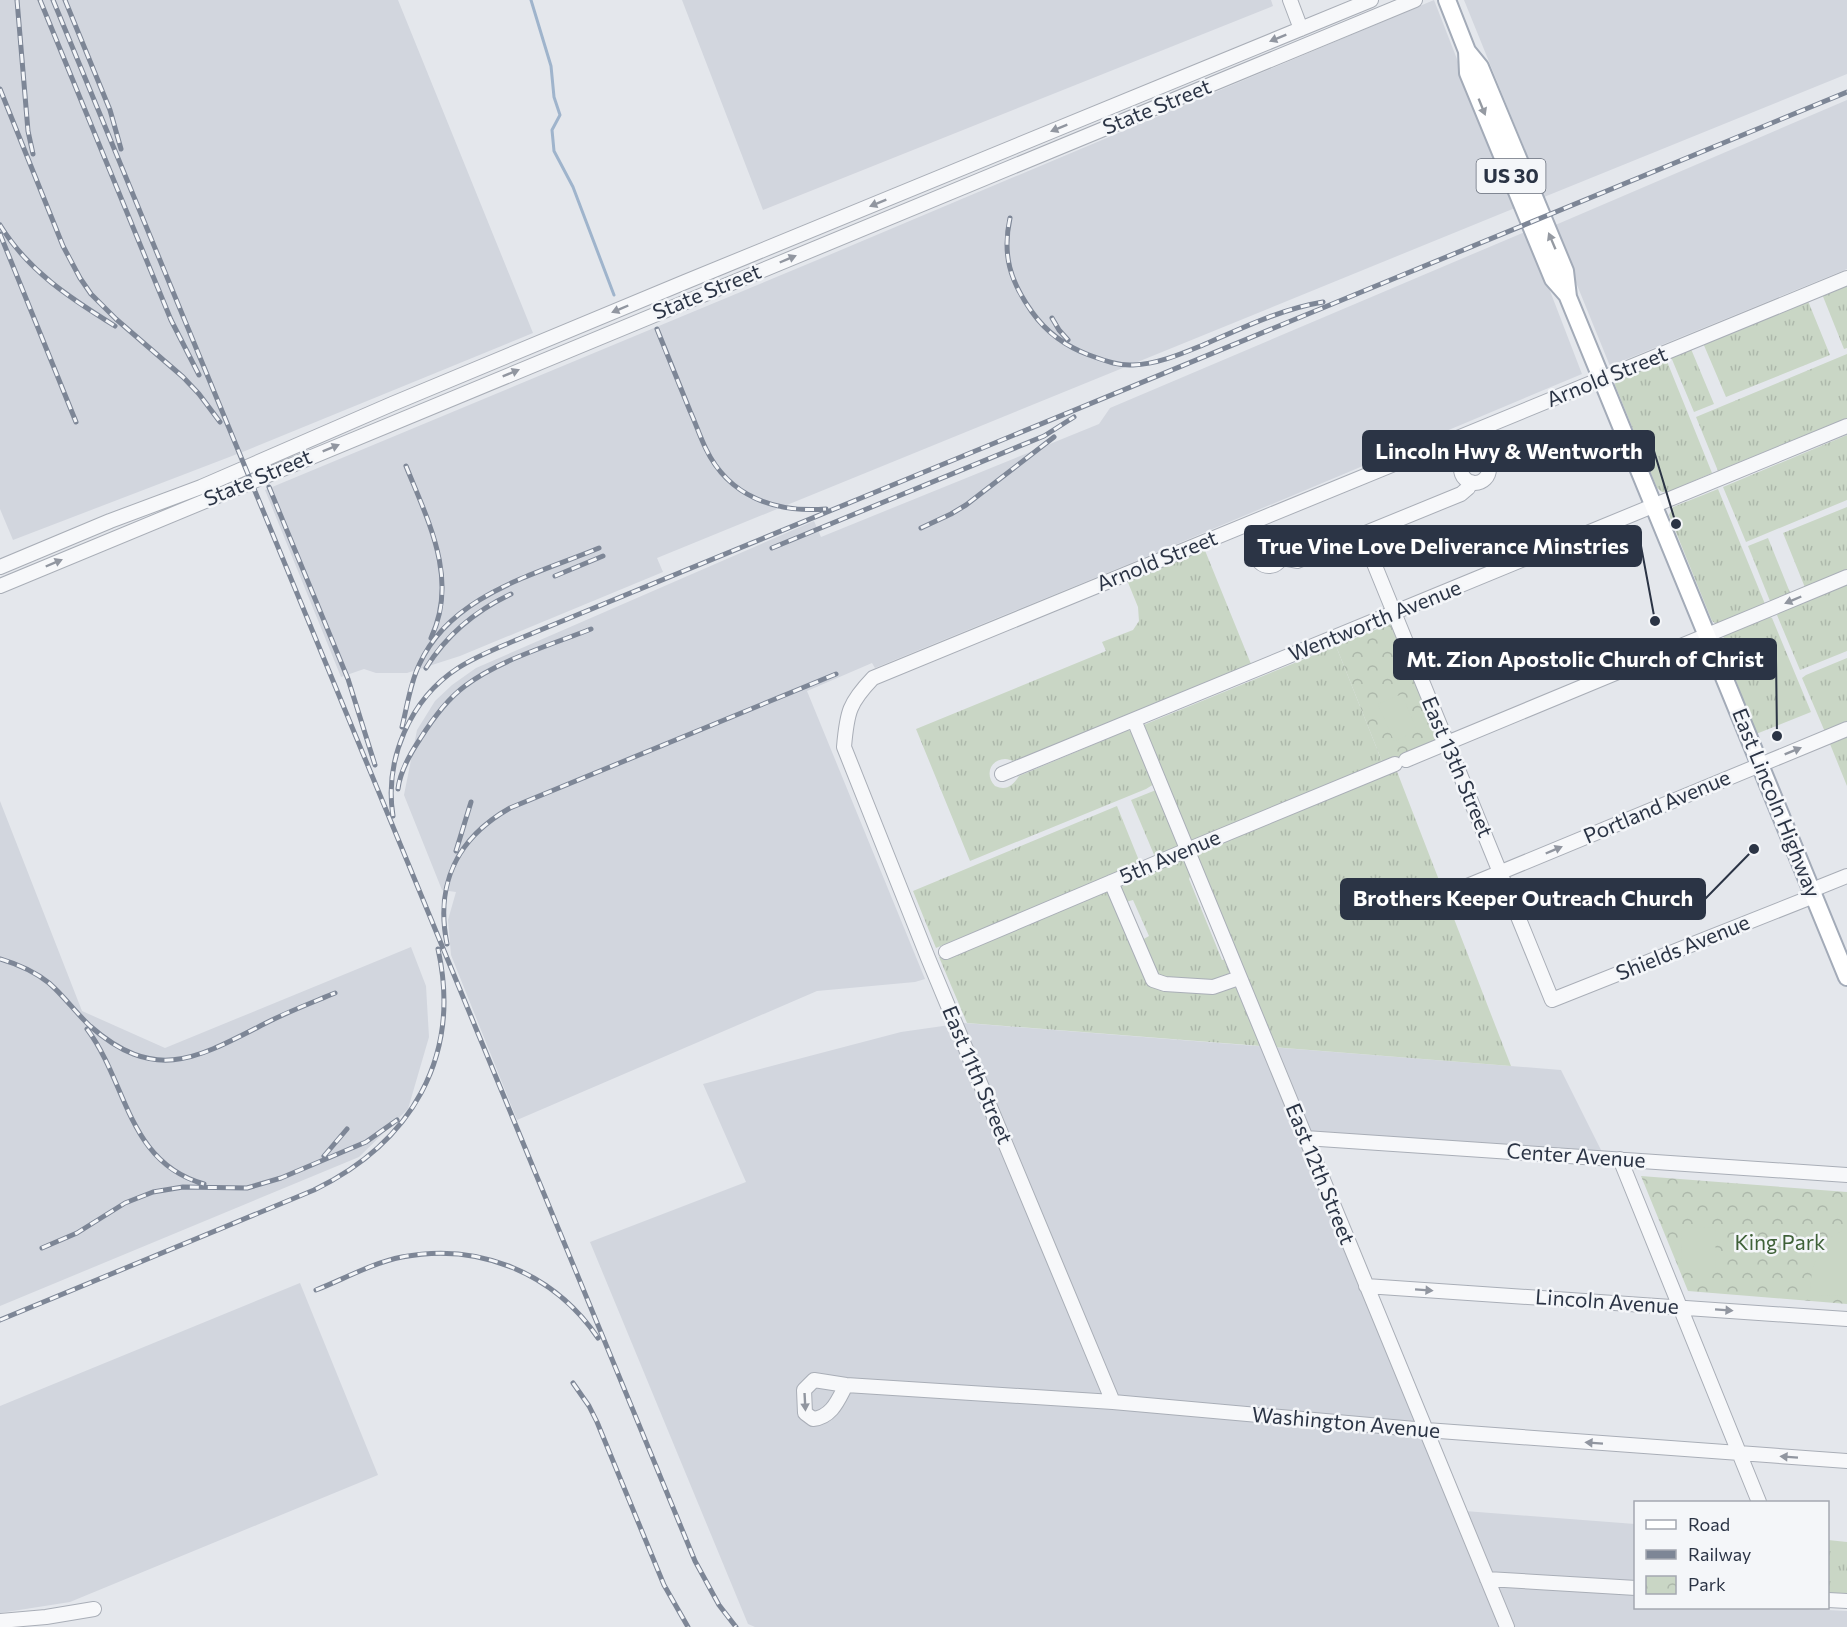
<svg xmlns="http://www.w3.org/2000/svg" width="1847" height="1627" viewBox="0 0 1847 1627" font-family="Commissioner,sans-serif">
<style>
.built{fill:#d2d6de}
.grass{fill:url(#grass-tufts)}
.park{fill:url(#park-crowns)}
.pitch{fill:#c9d6c5}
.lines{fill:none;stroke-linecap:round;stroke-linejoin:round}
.stream{stroke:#9fb4cc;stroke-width:3}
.minor-casing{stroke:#a9aeb7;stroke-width:16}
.major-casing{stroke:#a3abb8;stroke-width:20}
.minor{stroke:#f7f8fa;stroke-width:14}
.major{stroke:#fff;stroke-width:16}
.rail-casing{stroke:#7d8696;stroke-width:5}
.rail{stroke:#f4f6f9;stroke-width:3;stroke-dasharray:9;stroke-linecap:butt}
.oneway{fill:#9196a0}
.oneway2{fill:#959aa2}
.labels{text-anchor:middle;stroke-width:5;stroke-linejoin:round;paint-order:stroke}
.shield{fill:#f4f6f9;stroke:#676e7b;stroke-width:1.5}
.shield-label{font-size:20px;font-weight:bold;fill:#2b3445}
.street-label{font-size:21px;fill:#2b3445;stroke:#f4f6f9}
.park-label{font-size:21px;fill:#3f6138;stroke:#f4f6f9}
.leader{fill:none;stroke:#2b3445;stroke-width:2}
.callout-dot{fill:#2b3445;stroke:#f4f6f9;stroke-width:2}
.callout{fill:#2b3445;stroke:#2b3445;stroke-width:2}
.callout-label{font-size:22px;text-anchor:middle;font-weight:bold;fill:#fff}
</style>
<defs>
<pattern id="grass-tufts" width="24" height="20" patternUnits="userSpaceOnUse" patternTransform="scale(1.5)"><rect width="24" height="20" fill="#c9d6c5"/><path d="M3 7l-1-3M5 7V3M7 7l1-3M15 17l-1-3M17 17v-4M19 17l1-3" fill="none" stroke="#adb8ab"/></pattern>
<pattern id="park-crowns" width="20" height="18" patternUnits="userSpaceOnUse" patternTransform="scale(1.5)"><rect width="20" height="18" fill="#c9d6c5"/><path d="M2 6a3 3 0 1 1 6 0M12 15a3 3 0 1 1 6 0" fill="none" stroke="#adb8ab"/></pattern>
</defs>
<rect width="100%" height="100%" fill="#e4e7ec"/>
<path class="built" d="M0 0H398L533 333 245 451 13 540 0 509Z
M682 0H1271L1273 6 763 210Z
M1434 0 1515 208 657 558 663 572 460 656 407 673H376L364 669 341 677 265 490 822 258Z
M1464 0H1847V74L1544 197Z
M1847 100V269L1610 366 1553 226Z
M1527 231 1582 374 1153 554 875 668 872 663 807 691 925 979 915 982 817 991 517 1120 451 955 448 920 456 892 442 890 404 795 417 730 435 701 452 685 476 668 814 521 821 537 1099 424 1110 408Z
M0 801 82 1011 165 1048 411 947 426 986 429 1037 408 1109 359 1157 0 1306Z
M964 1023 1561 1070 1609 1166 1314 1143 1465 1511 1635 1524 1636 1608H1787L1847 1611V1627H755L748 1624 590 1242 746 1182 703 1084 901 1032Z
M300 1283 378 1475 70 1602 0 1613V1406Z"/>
<path class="grass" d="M1847 284V348L1844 349 1822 294Z
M1808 301 1830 355 1726 397 1703 343Z
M1691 349 1714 404 1694 412 1671 357Z
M1847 354V418L1718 471 1696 417Z
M1666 359 1712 473 1668 492H1662L1657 488 1615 385 1616 380Z
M1847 435V500L1746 542 1723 487Z
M1718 489 1765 604 1718 625 1712 621 1669 515 1673 507Z
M1847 507V573L1806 590 1783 533Z
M1768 538 1791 595 1774 602 1770 601 1748 546Z
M1204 548 1251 664 1015 761C1012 761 1008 759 1005 759 989 760 985 776 995 786 1006 791 1013 786 1019 776L1128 730 1133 732 1154 784 1146 789 970 861 916 729 1106 651 1102 642 1133 630 1139 621 1138 607 1127 580Z
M1847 584V651L1800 670 1777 615 1779 612Z
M1770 617 1772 618 1811 712 1756 734 1722 643 1724 636Z
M1336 646 1383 764 1190 842 1141 726Z
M1847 658V725L1825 732 1802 678 1806 675Z
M1847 735V786L1830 744Z
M1396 769 1511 1066 1272 1047 1193 853Z
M1156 790 1179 846 1155 857 1131 800Z
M1117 806 1140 863 936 948 913 891Z
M1184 858 1191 874 1189 879 1222 960 1226 959 1230 969 1229 976 1218 981 1159 978 1142 940 1149 936 1133 900 1126 902 1120 884Z
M1102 890H1108L1146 980 1236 988 1261 1046 967 1023 939 957Z
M1828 1540 1847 1542V1595L1828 1594Z"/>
<path class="park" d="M1392 623 1439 739 1383 764 1336 646Z
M1641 1176 1847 1192V1304L1688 1291Z"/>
<path class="pitch" d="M1402 694 1417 731 1394 741 1378 704Z
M1715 1227 1716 1269H1682L1681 1228Z
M1847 1229V1296L1810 1295C1810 1268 1818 1238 1847 1229Z"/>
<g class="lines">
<path class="stream" d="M531 0 551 66 554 97 560 115 552 130 554 151 573 187 614 295"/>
<defs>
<path id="minor" d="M1290 0 1301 29
M1461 469a14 14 0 1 1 28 0a14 14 0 1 1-28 0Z
M1362 534 1552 1000 1814 896
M1256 553a13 13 0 1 1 26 0a13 13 0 1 1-26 0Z
M1282 558 1297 561 1461 494 1468 488 1471 482
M0 567 110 521 201 487 392 404 685 282 1371 0
M0 586 1415 0
M1134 720 1507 1627
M1406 760 1847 577
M1002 774 1847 426
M1111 882 1153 980 1165 984 1213 987 1239 978
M1812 890 1847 876
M1448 894 1847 729
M946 952 1187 850 1395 764
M1305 1138 1847 1175
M1620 1159 1759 1502
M1366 1286 1847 1319
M846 1385C838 1400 832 1417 813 1419L805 1413 804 1390 814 1380 846 1385 1113 1402 1426 1430 1847 1461
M1113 1402 928 958 844 747C847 712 849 703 873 678L1847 278
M1487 1579 1636 1588
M1828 1600 1847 1601
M0 1621 46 1617 94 1609"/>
<path id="major" d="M1447 0 1467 51 1480 67 1565 271 1568 297 1847 977
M1467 51 1468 73 1553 279 1568 296"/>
</defs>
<use href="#minor" class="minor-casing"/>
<use href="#major" class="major-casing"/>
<use href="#minor" class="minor"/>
<use href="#major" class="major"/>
<defs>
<path id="rail" d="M17 0 28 131 33 154
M40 0 171 320 199 375
M53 0 695 1561 719 1605 736 1627
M65 0 110 110 121 149
M0 89 63 246 80 278 91 294 116 319 183 377 199 394 220 422
M1010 218C1002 255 1010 281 1032 312 1047 333 1065 346 1089 355 1103 360 1118 366 1133 365 1158 364 1181 354 1203 345 1242 328 1281 309 1323 302
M0 225C28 271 70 298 115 326
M0 234 76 422
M1052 318 1059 330 1068 340
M657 329C668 357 679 384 690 411 696 424 700 437 706 449 729 497 776 513 826 509
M406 466C428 521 459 579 431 638
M269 487 348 679 375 765
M921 528 951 514 966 505 1054 437
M772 548 1044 436 1074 417
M555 576 603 556
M426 668C447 634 475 611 511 594
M402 727C407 707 410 684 419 665 450 595 534 575 599 548
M398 789C400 771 410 754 420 739 432 720 446 700 465 686 499 660 551 645 591 629
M393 816C384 760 410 699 458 668 478 655 500 647 521 638L1847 92
M456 851 471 802
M447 944C435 884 457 838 510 808L836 674
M0 959C17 964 35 972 49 983 64 996 75 1012 90 1026 155 1083 196 1059 264 1024 287 1012 311 1003 335 993
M87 1029C128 1084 127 1162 204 1184
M324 1156 347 1129
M42 1248 77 1233 125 1203 153 1192 183 1187 247 1188 281 1178 366 1142 397 1120
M316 1290C344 1279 372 1263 402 1257 479 1242 554 1273 598 1338
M0 1320 314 1190C411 1143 462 1057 438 949
M573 1383 589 1406 597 1422 664 1585 688 1627"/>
</defs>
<use href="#rail" class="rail-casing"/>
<use href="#rail" class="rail"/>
</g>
<defs><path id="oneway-solid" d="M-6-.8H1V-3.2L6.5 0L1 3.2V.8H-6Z" transform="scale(1.5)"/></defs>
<g class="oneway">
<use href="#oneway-solid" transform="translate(1278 38) rotate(158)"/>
<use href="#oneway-solid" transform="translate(1059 128) rotate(158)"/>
<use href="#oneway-solid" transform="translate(878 203) rotate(158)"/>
<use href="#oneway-solid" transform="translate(788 259) rotate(-23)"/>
<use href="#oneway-solid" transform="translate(620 309) rotate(157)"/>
<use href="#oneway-solid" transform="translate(511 373) rotate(-22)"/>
<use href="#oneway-solid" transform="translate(331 448) rotate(-22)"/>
<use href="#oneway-solid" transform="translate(54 563) rotate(-23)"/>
<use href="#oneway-solid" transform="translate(1793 600) rotate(157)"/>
<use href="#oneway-solid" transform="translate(1793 751) rotate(-22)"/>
<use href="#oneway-solid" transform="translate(1554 850) rotate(-23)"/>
<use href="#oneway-solid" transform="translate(1424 1290) rotate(4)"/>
<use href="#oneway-solid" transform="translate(1724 1310) rotate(4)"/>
<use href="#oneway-solid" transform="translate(805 1402) rotate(87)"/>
<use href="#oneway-solid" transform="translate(1594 1443) rotate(-176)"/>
<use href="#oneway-solid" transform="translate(1789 1457) rotate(-176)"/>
</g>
<g class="oneway2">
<use href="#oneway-solid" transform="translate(1482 107) rotate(68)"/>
<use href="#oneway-solid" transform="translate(1552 241) rotate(-113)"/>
</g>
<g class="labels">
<rect class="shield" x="1476.5" y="159" width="69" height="34" rx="4.5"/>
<g class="shield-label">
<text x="1511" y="183">US 30</text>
</g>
<g class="street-label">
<text transform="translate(1157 107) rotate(-22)" y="7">State Street</text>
<text transform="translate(707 292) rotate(-22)" y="7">State Street</text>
<text transform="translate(1607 377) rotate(-22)" y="7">Arnold Street</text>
<text transform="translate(258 478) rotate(-23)" y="7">State Street</text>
<text transform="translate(1157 561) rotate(-22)" y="7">Arnold Street</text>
<text transform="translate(1375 621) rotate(-22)" y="7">Wentworth Avenue</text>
<text transform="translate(1457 767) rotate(67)" y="7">East 13th Street</text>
<text transform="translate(1776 803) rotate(68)" y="7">East Lincoln Highway</text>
<text transform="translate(1657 807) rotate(-23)" y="7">Portland Avenue</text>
<text transform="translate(1170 857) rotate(-23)" y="7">5th Avenue</text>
<text transform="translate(1683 948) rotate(-22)" y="7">Shields Avenue</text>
<text transform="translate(977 1075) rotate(67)" y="7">East 11th Street</text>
<text transform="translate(1576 1156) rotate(4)" y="7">Center Avenue</text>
<text transform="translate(1320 1174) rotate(68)" y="7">East 12th Street</text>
<text transform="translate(1607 1302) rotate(4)" y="7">Lincoln Avenue</text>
<text transform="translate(1346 1423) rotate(5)" y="7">Washington Avenue</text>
</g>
<g class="park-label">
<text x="1780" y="1250">King Park</text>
</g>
</g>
<path class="leader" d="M1676 524L1654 451M1655 621L1641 546M1777 736L1776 659M1754 849L1705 899"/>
<g class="callout-dot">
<circle cx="1676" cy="524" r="6"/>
<circle cx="1655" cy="621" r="6"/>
<circle cx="1777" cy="736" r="6"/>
<circle cx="1754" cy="849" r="6"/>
</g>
<g class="callout">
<rect x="1363" y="431" width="291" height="40" rx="6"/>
<rect x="1245" y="526" width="396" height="40" rx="6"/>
<rect x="1394" y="639" width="382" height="40" rx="6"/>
<rect x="1341" y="879" width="364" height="40" rx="6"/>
</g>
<g class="callout-label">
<text x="1509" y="459">Lincoln Hwy &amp; Wentworth</text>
<text x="1443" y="554">True Vine Love Deliverance Minstries</text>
<text x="1585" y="667">Mt. Zion Apostolic Church of Christ</text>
<text x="1523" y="906">Brothers Keeper Outreach Church</text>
</g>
<rect x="1634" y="1501" width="195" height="108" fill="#f4f6f9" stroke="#a4a8b1" stroke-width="1.5"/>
<rect x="1646" y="1520" width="30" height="9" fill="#ffffff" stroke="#a4a8b1" stroke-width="1.5"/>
<text x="1688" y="1531" font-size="18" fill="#2b3445">Road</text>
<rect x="1646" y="1550" width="30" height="9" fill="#7d8696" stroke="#a4a8b1" stroke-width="1.5"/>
<text x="1688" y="1561" font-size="18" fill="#2b3445">Railway</text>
<rect x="1646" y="1576" width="30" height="18" fill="url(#park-crowns)" stroke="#a4a8b1" stroke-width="1.5"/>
<text x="1688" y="1591" font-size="18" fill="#2b3445">Park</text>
</svg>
